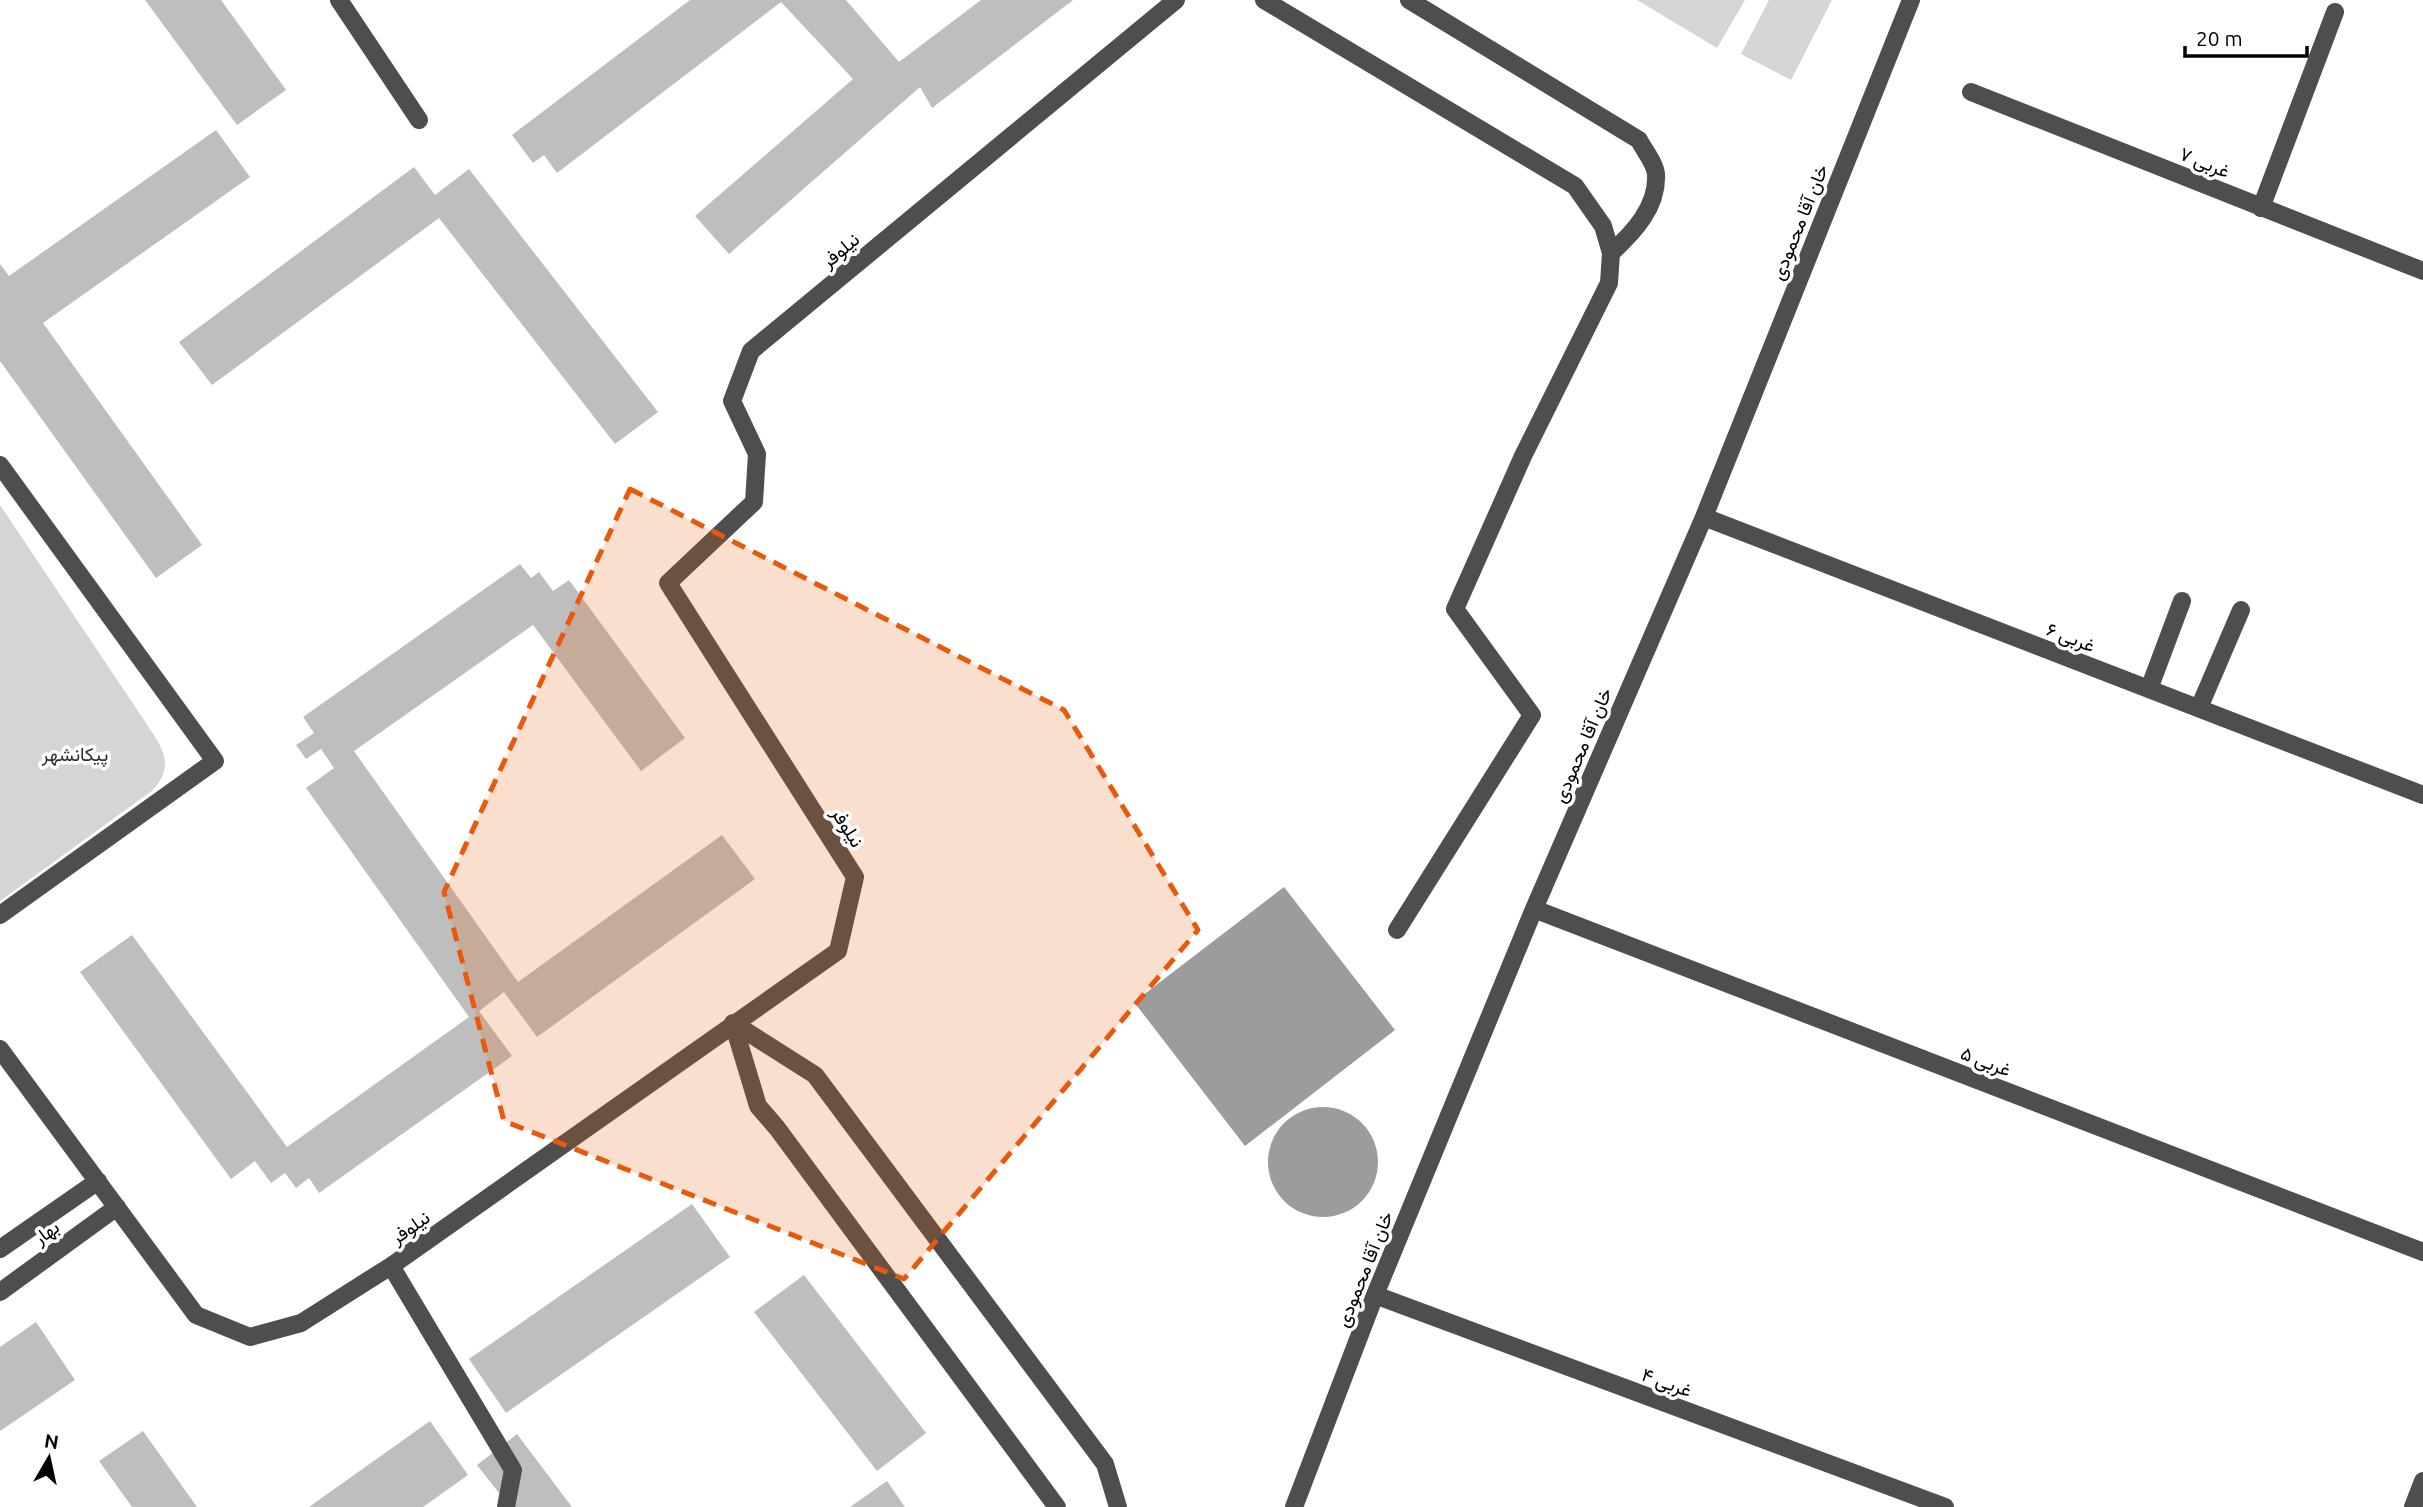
<svg xmlns="http://www.w3.org/2000/svg" width="2423" height="1507" font-family="Ubuntu,Vazirmatn,sans-serif">
<rect width="100%" height="100%" fill="#fff"/>
<path fill="#d5d5d5" d="M1637 0H1745L1717 48Z
M1769 0H1832L1791 80 1741 54Z
M0 505 144 720C160 745 177 763 153 790L0 901Z"/>
<path fill="#9c9c9c" d="M1284 887 1395 1030 1245 1146 1134 1002Z
M1268 1162a55 55 0 1 1 110 0a55 55 0 1 1-110 0Z"/>
<path fill="#bebebe" d="M145 0H221L286 90 237 125Z
M690 0H846L899 62 981 0H1073L932 108 920 87 729 254 695 216 853 79 781 2 557 173 544 155 533 163 512 135Z
M216 130 250 177 43 323 202 545 156 578 0 361V264L9 276Z
M414 167 435 195 469 169 658 412 615 444 439 218 212 385 179 342Z
M520 564 531 578 539 572 553 591 569 580 685 738 641 771 533 625 354 751 518 982 722 835 755 879 537 1037 504 992 479 1011 512 1056 319 1193 309 1178 296 1188 285 1173 271 1183 255 1161 231 1179 80 972 132 935 287 1147 469 1017 306 788 334 768 321 749 306 759 296 745 314 733 303 717Z
M692 1204 730 1257 506 1413 469 1359Z
M804 1275 926 1433 877 1471 754 1312Z
M36 1322 75 1380 0 1431V1347Z
M430 1421 468 1475 423 1507H309Z
M143 1431 197 1507H132L99 1461Z
M517 1434 572 1507H510L477 1465Z
M887 1481 905 1507H850Z"/>
<g fill="none" stroke-linecap="round" stroke-linejoin="round">
<path stroke="#4e4e4e" stroke-width="18" d="M339 0 419 120
M1264 0 1575 186 1603 226 1611 253 1609 283 1523 456 1455 609 1532 715 1397 930
M1409 0 1639 140C1644 150 1655 163 1656 174 1658 207 1633 233 1611 253
M1971 92 2423 271
M2261 208 2335 12
M0 465 215 761 0 915
M1704 517 2423 795
M2149 689 2182 601
M2199 708 2241 610
M1534 909 2423 1252
M733 1023 815 1075 1105 1464 1118 1507
M733 1023 758 1106 777 1128 1057 1507
M0 1049 196 1315 250 1337 301 1323 391 1266 838 951 855 877 668 583 754 502 757 454 732 401 751 351 1176 0
M0 1249 98 1181
M391 1266 513 1470 506 1507
M0 1292 117 1207
M1375 1295 1945 1507
M1294 1507 1375 1295 1534 909 1704 517 1911 0
M2413 1507 2423 1481"/>
</g>
<path fill="#e8590c" fill-opacity="0.2" stroke="#e8590c" stroke-width="5" stroke-dasharray="14 9" stroke-linejoin="round" d="M630 489 1064 710 1198 930 904 1279 504 1121 444 892Z"/>
<g text-anchor="middle" stroke-width="7" stroke-linejoin="round" paint-order="stroke">
<g font-size="19" fill="#000" stroke="#fff">
<text transform="translate(2205 162) rotate(22)" y="7">۷ غربی</text>
<text transform="translate(1799 222) rotate(-68)" y="7">خان آقا محمودی</text>
<text transform="translate(840 250) rotate(-40)" y="7">نیلوفر</text>
<text transform="translate(2071 637) rotate(21)" y="7">۶ غربی</text>
<text transform="translate(1582 745) rotate(-67)" y="7">خان آقا محمودی</text>
<text transform="translate(848 827) rotate(58)" y="7">نیلوفر</text>
<text transform="translate(1986 1061) rotate(21)" y="7">۵ غربی</text>
<text transform="translate(410 1227) rotate(-35)" y="7">نیلوفر</text>
<text transform="translate(46 1232) rotate(-36)" y="7">بهار</text>
<text transform="translate(1364 1269) rotate(-68)" y="7">خان آقا محمودی</text>
<text transform="translate(1667 1382) rotate(20)" y="7">۴ غربی</text>
</g>
<g font-size="19" fill="#2c2c2c" stroke="#fff">
<text x="75" y="761">پیکانشهر</text>
</g>
</g>
<g transform="translate(49 1458) rotate(9)" stroke="#ffffff" stroke-width="5" paint-order="stroke">
<path d="M0-5L12 26L0 18L-12 26Z" fill="#000000"/>
<text y="-10" font-size="19" font-weight="bold" text-anchor="middle" fill="#000000">N</text>
</g>
<path d="M2185 46v10h122v-10" fill="none" stroke="#000000" stroke-width="3.5"/>
<text x="2196" y="46" font-size="21" fill="#000000" stroke="#ffffff" stroke-width="5" paint-order="stroke">20 m</text>
</svg>
